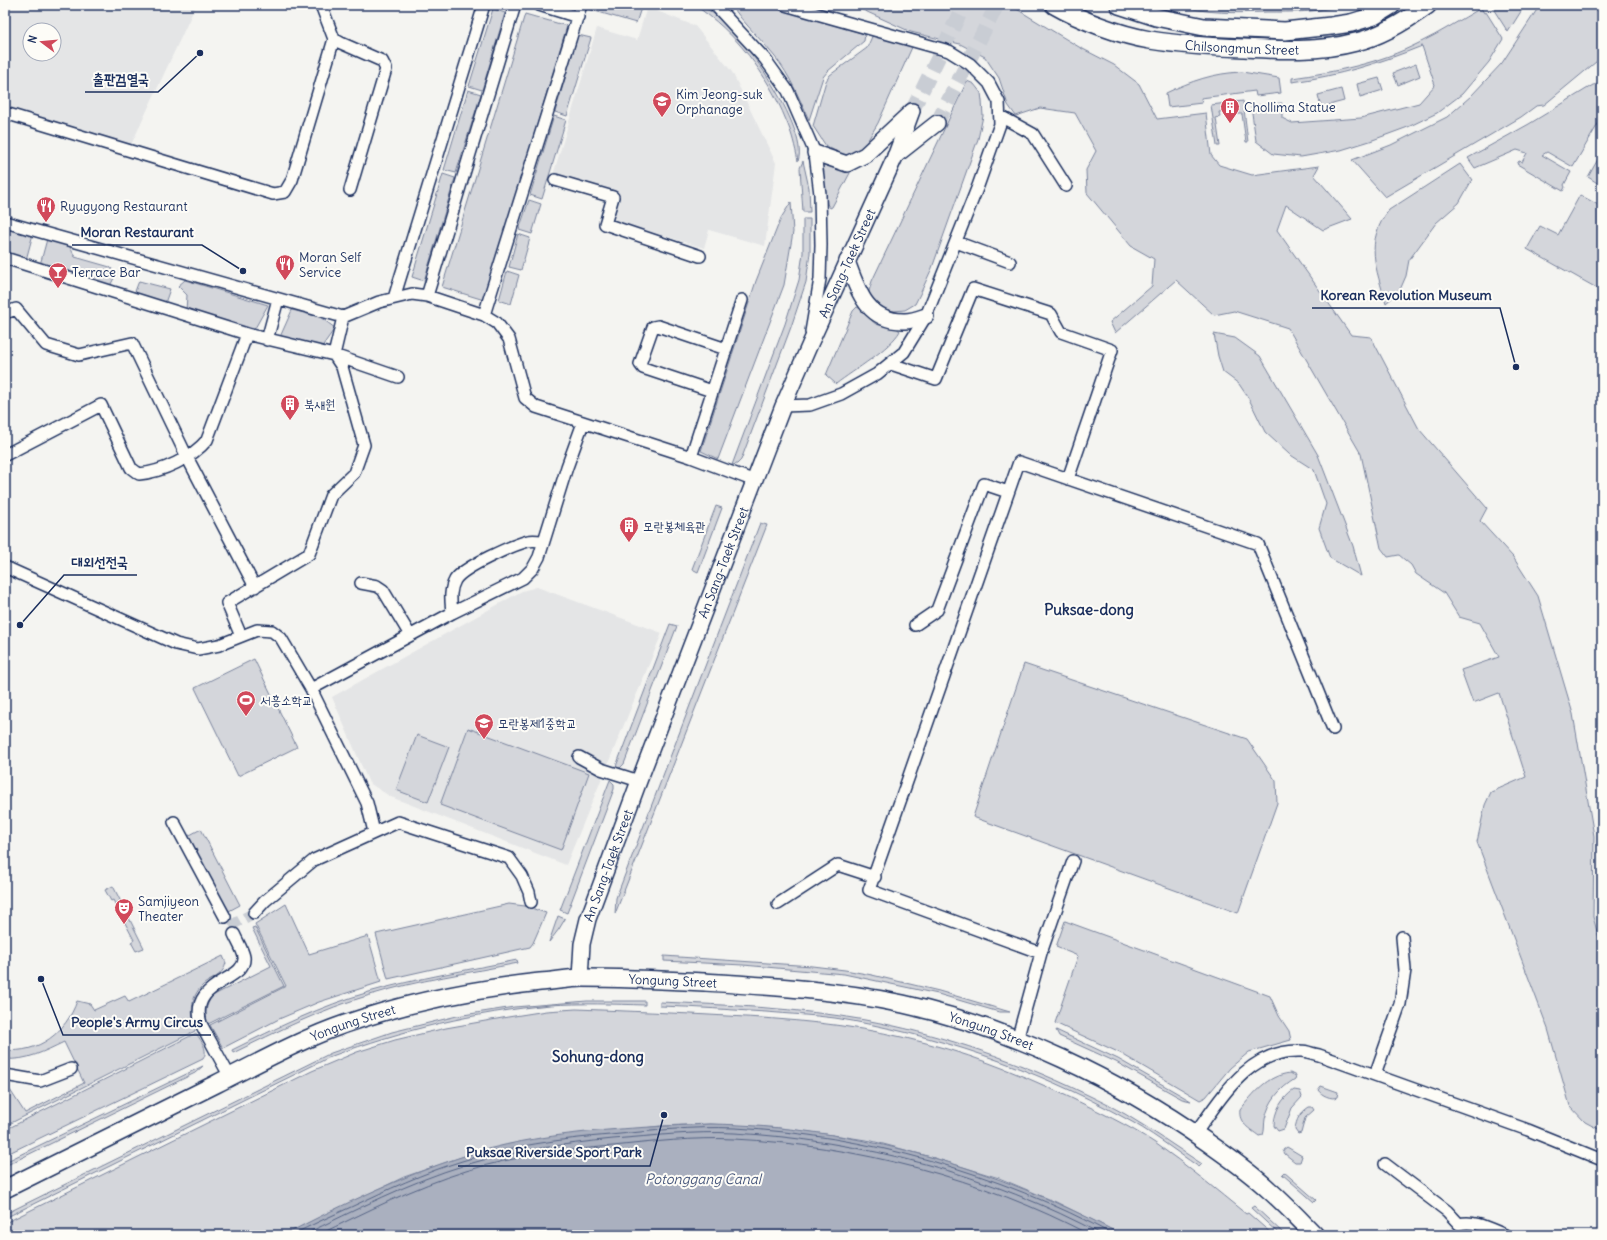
<svg xmlns="http://www.w3.org/2000/svg" width="1607" height="1240" font-family="Delius,'Poor Story',sans-serif">
<rect width="100%" height="100%" fill="#f4f4f1"/>
<filter id="ink" filterUnits="userSpaceOnUse"><feTurbulence type="fractalNoise" baseFrequency=".025" numOctaves="2"/><feDisplacementMap in="SourceGraphic" scale="8" xChannelSelector="R" yChannelSelector="G"/><feConvolveMatrix kernelMatrix="1 2 1 2 8 2 1 2 1" color-interpolation-filters="sRGB"/></filter>
<g filter="url(#ink)">
<path fill="#e4e5e6" fill-rule="evenodd" d="M5 5H196L131 145 5 106ZM30 30H54V54H30Z
M647 7 695 26 732 72 776 163 765 246 709 230 704 248 601 217 606 200 551 182 597 28 637 40Z
M537 587 662 633 566 865 391 797 369 783 332 697 522 591Z"/>
<path fill="#d4d6db" stroke="#78829c" d="M589 5H642L636 23 588 9Z
M694 5C728 5 811 129 798 161 795 147 792 133 786 120 768 75 735 31 694 5Z
M731 5H766L865 34 864 41 828 71 823 77 809 120C799 98 790 75 775 57 761 39 744 24 731 5Z
M852 5H1010L1079 47 1114 65 1139 84 1157 119 1206 113 1211 155 1219 165 1252 175 1319 166 1314 175 1352 219 1323 230 1286 205 1277 230 1351 335 1371 337 1419 429 1487 508 1480 521 1513 557 1538 596 1573 714 1594 836 1593 917 1602 949V1131L1585 1122 1570 1106 1548 1029 1477 842 1485 805 1491 792 1526 777 1499 693 1473 703 1461 670 1499 657 1480 623 1459 617 1444 593 1416 574 1411 565 1399 555 1388 557 1381 548 1361 454 1288 328 1234 311 1214 315 1176 280 1115 333 1110 322 1152 286 1154 259 1131 246 1087 193 1086 170 1096 151 1075 113 1040 108 1016 116 1008 105 999 78 985 57 960 44 911 32Z
M1176 5H1340C1318 13 1291 12 1267 12 1237 13 1206 14 1176 5Z
M1493 5H1525L1508 32 1492 7Z
M1540 5H1602V57L1544 105 1536 106 1521 117 1385 197 1352 160 1391 145 1447 117 1471 96 1502 63Z
M1481 8 1484 13 1486 12 1503 39 1489 62 1462 94 1437 113 1408 127 1370 141 1341 150 1301 157 1273 154 1256 141 1251 106 1282 103V118L1292 123 1361 118 1419 103 1435 85 1422 46C1380 63 1338 76 1292 82V78C1335 72 1380 63 1419 43 1440 33 1460 20 1481 8Z
M493 9 505 13 482 90 469 86Z
M525 14 567 26 484 300 442 287Z
M874 32 913 45 878 123 862 150 851 156 843 155 826 146 813 126 826 81 830 75 867 48Z
M578 35 591 38 567 116 555 112Z
M1416 64 1420 76 1398 85 1393 73Z
M1242 72 1279 78 1281 93 1256 96 1255 91 1201 98 1202 103 1168 107 1166 93C1191 81 1214 73 1242 72Z
M1379 78 1383 90 1360 97 1357 84Z
M967 81 974 84 981 93 982 101 983 116 978 139 932 268 921 292 915 304 905 310 894 311 881 308 869 298V291L872 281Z
M1599 84 1602 98V117L1573 167 1547 152 1542 155 1571 172 1564 185 1565 187 1563 191 1517 164 1519 161 1522 162 1527 153 1517 150 1475 168 1468 158 1529 124 1593 85Z
M1341 89 1344 101 1321 107 1318 95Z
M468 90 481 94 456 173 444 170Z
M1243 101 1248 142H1246L1242 114H1238L1237 109 1219 112 1220 117 1216 118 1220 146H1217L1211 105Z
M554 116 566 120 542 199 530 195Z
M1602 152V186L1588 177Z
M803 161 809 188 810 212H803L800 168Z
M822 164 844 170H850V173L832 207 830 208 827 204Z
M1460 164 1472 180 1459 203 1436 223 1409 260 1406 276 1399 292 1386 303C1376 268 1364 242 1389 210Z
M443 174 455 178 424 281 412 277Z
M1580 195 1602 207V291L1527 249 1540 226 1558 235Z
M529 200 541 204 532 234 519 230Z
M791 202 793 232 784 285 718 459 701 451 756 281 781 218Z
M803 219H810V253L806 282 791 327 741 460 737 464 732 465 785 324 799 280 803 253Z
M5 226 33 234 26 260 5 254Z
M518 234 530 238 521 270 509 267Z
M47 239 69 245 75 257 110 267 116 274 110 286 40 265Z
M507 271 519 275 511 304 499 300Z
M185 280 268 305 254 330 186 311 187 295 178 286Z
M139 281 170 289 165 303 134 294Z
M857 307C865 310 869 320 876 324 884 327 894 325 900 331 890 349 854 370 836 384L826 375 853 311Z
M292 310 320 317 335 328 321 348 280 337Z
M1214 334 1235 338 1260 356 1318 455 1353 546 1361 576 1330 558 1319 528 1326 504 1314 470 1289 454 1265 432 1249 399 1239 384 1223 372 1218 356Z
M716 506 722 508 698 572 692 569Z
M760 523 767 525 615 914 616 898Z
M670 624 677 626 624 764 620 768 615 769Z
M254 659 297 747 238 776 195 688Z
M1024 664 1247 739 1276 781 1277 803 1238 913 973 817Z
M468 728 589 773 561 850 440 805Z
M417 735 449 747 428 802 396 790Z
M610 780 614 784V789L567 913 560 910Z
M201 829 240 905 227 912 188 836Z
M113 886 144 948 136 951 131 942 134 940 113 900 111 901 105 890Z
M286 904 309 954 368 936 381 982 319 1002 279 1019 223 1048 210 1025 286 986 255 924Z
M509 904 525 906 546 913 533 943 530 947 388 979 376 934Z
M558 916 565 919 559 929 549 942Z
M1065 921 1270 996 1279 1016 1289 1031 1291 1040 1249 1052 1230 1068 1206 1097 1200 1100 1120 1053 1055 1023 1078 956 1056 947Z
M255 927 284 986 208 1024C204 1013 206 1006 212 996L271 966 252 928Z
M223 956 226 963C223 974 216 977 207 982 189 994 191 1013 195 1031L5 1126V1087L10 1090 25 1113 84 1083 64 1042C45 1051 27 1061 5 1059V1050C39 1054 66 1032 77 1001L90 1004 94 1010 125 996 129 1002Z
M664 956 812 966 845 970 872 975 939 991 1010 1012H999L938 994 844 974 743 965 664 961Z
M517 960 518 963C468 973 418 980 370 995 322 1009 278 1031 233 1053L232 1050C276 1028 321 1006 369 992 418 978 468 970 517 960Z
M587 1001H645V1005C614 1004 581 1003 550 1005 476 1012 402 1030 332 1056L5 1218V1214L331 1053 392 1032 457 1016 514 1007Z
M660 1002C728 1005 798 1008 865 1020 935 1033 1004 1056 1069 1086 1088 1095 1107 1104 1125 1114 1152 1130 1176 1147 1202 1164L1199 1167C1174 1150 1150 1131 1123 1117 1034 1068 935 1034 835 1018 812 1015 789 1014 766 1012 731 1010 696 1007 660 1006Z
M576 1009C627 1011 677 1013 727 1016 788 1019 848 1024 906 1038 962 1051 1017 1072 1069 1097 1098 1111 1128 1125 1155 1143 1187 1165 1216 1190 1246 1214L1248 1213 1273 1235H1122L1056 1202 999 1178 924 1155 872 1141 840 1136 779 1128 710 1124 660 1126 512 1144 462 1157 404 1177 284 1235H5V1223L312 1071 357 1052 395 1040 446 1028 508 1017 546 1011Z
M1056 1030 1118 1059 1191 1101 1182 1099 1116 1062 1059 1036Z
M196 1033C201 1041 209 1050 203 1059L5 1155V1130Z
M203 1066 195 1073 5 1166V1162Z
M1290 1073 1296 1076 1295 1079C1279 1089 1269 1101 1265 1119 1264 1124 1265 1130 1263 1135L1259 1136C1250 1129 1238 1123 1240 1110 1254 1093 1266 1076 1290 1073Z
M1321 1086 1338 1092 1337 1097C1332 1100 1321 1095 1318 1090Z
M1294 1090 1300 1091 1302 1097 1292 1108 1284 1129 1278 1131 1274 1126C1274 1111 1282 1098 1294 1090Z
M1309 1107H1312L1314 1110 1305 1118 1301 1133 1298 1134 1295 1130C1296 1119 1300 1113 1309 1107Z
M1287 1147 1302 1156 1300 1162H1295L1285 1154 1283 1150Z
M1284 1172 1316 1200 1314 1202 1282 1174Z
M1254 1206 1283 1233 1281 1235H1280L1251 1208Z"/>
<path fill="#aab0bf" stroke="#717c98" d="M710 1124C854 1126 995 1167 1122 1235H284C341 1205 400 1177 461 1157 540 1131 627 1128 710 1124Z"/>
<g fill="none" stroke-linecap="round" stroke-linejoin="round">
<path stroke="#546385" stroke-width="1" d="M292 1235C311 1225 331 1216 351 1207 387 1190 423 1173 462 1161 510 1146 560 1139 610 1135 651 1131 693 1126 735 1128 867 1135 997 1172 1114 1235
M303 1235C356 1210 409 1182 465 1165 513 1151 563 1144 613 1139 653 1136 694 1131 734 1133 862 1140 990 1174 1103 1235
M318 1235C366 1212 414 1187 466 1171 514 1156 563 1150 613 1146 653 1142 694 1137 734 1139 855 1145 983 1178 1090 1235"/>
<path stroke="#c9cdd4" stroke-width="11" stroke-dasharray="11 5.5" stroke-linecap="butt" d="M230 926 254 913"/>
<path stroke="#c9cdd4" stroke-width="15" stroke-dasharray="15 8" stroke-linecap="butt" d="M912 111 964 5
M937 123 997 5"/>
<g stroke="#1b2f5e" stroke-width="14">
<path id="minor" d="M539 5 578 17
M715 5 765 59 788 91 815 153 820 194 821 245 820 279 811 332
M334 39 341 43 382 61 386 69 350 190
M5 113 273 194 285 192 292 180 334 39 321 5
M1000 116 1033 134 1066 186
M555 180 613 197 605 224 700 256
M5 222 343 317 379 302 412 294 427 296 484 315 497 323 509 339 525 398 536 407 691 457 755 481
M956 242 1010 262
M5 258 247 334
M427 296 515 5
M394 298 484 5
M5 313 16 309 46 345 79 355 132 343 187 457 255 587
M484 315 581 5
M267 340 278 299
M891 364 936 379 973 289 1051 314 1061 332 1112 350 1068 479
M712 391 643 368 640 364 653 327 658 326 726 349
M783 406 810 405 841 394 877 374 904 352 926 316 978 186 1000 124 999 102 989 83 970 64 949 51 785 5
M5 455 101 405 131 468 139 474C162 472 192 458 207 440L247 334 334 355 398 377
M691 457 742 300
M5 567 176 644 198 649 219 645 257 630 272 631 281 638 311 689 367 803 374 832
M361 583 377 586 383 590 410 635
M452 613C451 601 449 591 455 580 463 567 513 545 528 541 533 540 538 541 543 541
M915 625 937 610 984 484 1008 492
M241 636 227 603 309 554 331 495 354 473 364 445 342 367 334 355 343 317
M311 689 452 613 523 578 533 568 539 557 567 467 583 423
M579 757 601 769 639 781
M174 822 225 917
M778 904 838 865 875 877
M254 913 265 901 314 860 398 822 509 858 522 876 529 892 531 902
M1041 953 869 890 1019 462 1258 544 1333 729
M1017 1040 1041 953 1073 861
M5 1075 40 1081 71 1069
M1375 1075 1400 1004 1405 970 1402 937
M230 1077 201 1024C188 980 247 982 244 957 243 950 237 941 234 934
M1195 1134C1222 1097 1249 1049 1301 1051 1307 1051 1313 1054 1319 1055L1528 1130 1602 1160
M1385 1164 1447 1211 1459 1224C1475 1220 1490 1229 1505 1235"/>
</g>
<g stroke="#1b2f5e" stroke-width="18">
<g id="secondary">
<path d="M815 153 847 164 865 155 910 113"/>
<path d="M895 156 937 123"/>
<path d="M847 261C858 291 867 322 905 321 912 321 920 318 926 316"/>
<path id="s1" d="M580 978 582 944 588 919 639 781 783 406 810 344 895 157 912 111"/>
</g>
</g>
<g stroke="#1b2f5e" stroke-width="20">
<g id="primary">
<path id="s2" d="M1054 5C1080 20 1120 35 1150 40 1181 45 1213 47 1244 48 1281 50 1319 52 1356 42 1382 36 1406 21 1428 5"/>
<path d="M1119 5 1156 17 1204 27 1285 31 1331 26 1351 23 1374 16 1392 5"/>
<path id="s3" d="M5 1189C75 1154 146 1119 216 1084 258 1063 301 1039 345 1024 408 1002 475 989 540 982 555 981 569 978 583 978 624 978 664 980 704 982 770 986 838 990 903 1004 1011 1028 1117 1079 1207 1142 1228 1157 1250 1172 1269 1190 1285 1204 1300 1220 1315 1235"/>
</g>
</g>
<use href="#minor" stroke="#fdfcf7" stroke-width="11"/>
<use href="#secondary" stroke="#fdfcf7" stroke-width="15"/>
<use href="#primary" stroke="#fdfcf7" stroke-width="17"/>
</g>
</g>
<defs>
<g id="school-pin" transform="scale(1)"><path d="M0 17L-7.5 6A9.5 9.5 0 1 1 7.5 6Z" fill="#d1495b" stroke="#fdfcf7"/><path d="M0-5L7-2L0 1L-7-2ZM-4 1L0 2.5L4 1V4Q0 6-4 4Z" fill="#fff"/></g>
<g id="building-pin" transform="scale(1)"><path d="M0 17L-7.5 6A9.5 9.5 0 1 1 7.5 6Z" fill="#d1495b" stroke="#fdfcf7"/><path d="M-4-6H4V6H1V3H-1V6H-4ZM-2.5-4.3h1.7v1.8h-1.7ZM.8-4.3h1.7v1.8H.8ZM-2.5-1h1.7V.8h-1.7ZM.8-1h1.7V.8H.8Z" fill="#fff"/></g>
<g id="restaurant-pin" transform="scale(1)"><path d="M0 17L-7.5 6A9.5 9.5 0 1 1 7.5 6Z" fill="#d1495b" stroke="#fdfcf7"/><path d="M-5-6h1v4h1v-4h1v4h1v-4h1v5L-1.5 .5V6h-2V.5L-5-1ZM5-6V6H3V1.5H1.5Q1.5-4 5-6Z" fill="#fff"/></g>
<g id="bar-pin" transform="scale(1)"><path d="M0 17L-7.5 6A9.5 9.5 0 1 1 7.5 6Z" fill="#d1495b" stroke="#fdfcf7"/><path d="M-6-5H6L.8 .8V4.5H3.5V6h-7V4.5H-.8V.8Z" fill="#fff"/></g>
<g id="stadium-pin" transform="scale(1)"><path d="M0 17L-7.5 6A9.5 9.5 0 1 1 7.5 6Z" fill="#d1495b" stroke="#fdfcf7"/><path d="M0-5a6.5 5 0 1 0 0 10a6.5 5 0 1 0 0-10ZM-3.5-1.8h7v3.6h-7Z" fill="#fff"/></g>
<g id="theatre-pin" transform="scale(1)"><path d="M0 17L-7.5 6A9.5 9.5 0 1 1 7.5 6Z" fill="#d1495b" stroke="#fdfcf7"/><path d="M-5-5.5Q0-4 5-5.5V0Q5 5 0 6Q-5 5-5 0ZM-3.3-2.5H-1v1.5H-3.3ZM1-2.5H3.3v1.5H1ZM-2.8 1Q0 5.5 2.8 1Z" fill="#fff"/></g>
</defs>
<g fill-rule="evenodd">
<use href="#school-pin" x="662" y="101"/>
<use href="#building-pin" x="1230" y="107"/>
<use href="#restaurant-pin" x="46" y="206"/>
<use href="#restaurant-pin" x="285" y="264"/>
<use href="#bar-pin" x="58" y="272"/>
<use href="#building-pin" x="290" y="404"/>
<use href="#building-pin" x="629" y="526"/>
<use href="#stadium-pin" x="246" y="700"/>
<use href="#school-pin" x="484" y="723"/>
<use href="#theatre-pin" x="124" y="908"/>
</g>
<g text-anchor="middle" stroke-width="4" stroke-linejoin="round" paint-order="stroke">
<g font-size="13" fill="#1b2f5e" stroke="#fdfcf7">
<text dy="5" stroke="none"><textPath href="#s2" startOffset="195">Chilsongmun Street</textPath></text>
<text dy="5" stroke="none"><textPath href="#s1" startOffset="765">An Sang-Taek Street</textPath></text>
<text dy="5" stroke="none"><textPath href="#s1" startOffset="441">An Sang-Taek Street</textPath></text>
<text dy="5" stroke="none"><textPath href="#s1" startOffset="117">An Sang-Taek Street</textPath></text>
<text dy="5" stroke="none"><textPath href="#s3" startOffset="711">Yongung Street</textPath></text>
<text dy="5" stroke="none"><textPath href="#s3" startOffset="386">Yongung Street</textPath></text>
<text dy="5" stroke="none"><textPath href="#s3" startOffset="1035">Yongung Street</textPath></text>
</g>
<g font-size="13" fill="#1b2f5e" stroke="#fdfcf7" text-anchor="start">
<text x="676" y="99">Kim Jeong-suk<tspan x="676" dy="15">Orphanage</tspan></text>
<text x="1244" y="112">Chollima Statue</text>
<text x="60" y="211">Ryugyong Restaurant</text>
<text x="299" y="262">Moran Self<tspan x="299" dy="15">Service</tspan></text>
<text x="72" y="277">Terrace Bar</text>
<text x="304" y="409">북새원</text>
<text x="643" y="531">모란봉체육관</text>
<text x="260" y="705">서흥소학교</text>
<text x="498" y="728">모란봉제1중학교</text>
<text x="138" y="906">Samjiyeon<tspan x="138" dy="15">Theater</tspan></text>
</g>
<g font-size="14" font-style="italic" fill="#46567b" stroke="#fdfcf7">
<text x="703" y="1184">Potonggang Canal</text>
</g>
<g font-size="15" font-weight="bold" fill="#1b2f5e" stroke="#fdfcf7">
<text x="1089" y="615">Puksae-dong</text>
<text x="598" y="1062">Sohung-dong</text>
</g>
</g>
<path fill="none" stroke="#1b2f5e" stroke-width="1.5" d="M200 53L158 92H85M243 271L202 245H72M1516 367L1500 308H1312M20 625L64 575H137M41 979L63 1035H211M664 1115L650 1166H458"/>
<g fill="#1b2f5e" stroke="#fdfcf7" stroke-width="1.5">
<circle cx="200" cy="53" r="4"/>
<circle cx="243" cy="271" r="4"/>
<circle cx="1516" cy="367" r="4"/>
<circle cx="20" cy="625" r="4"/>
<circle cx="41" cy="979" r="4"/>
<circle cx="664" cy="1115" r="4"/>
</g>
<g font-size="14" text-anchor="middle" font-weight="bold" fill="#1b2f5e" stroke="#fdfcf7" stroke-width="4" stroke-linejoin="round" paint-order="stroke">
<text x="121" y="84">출판검열국</text>
<text x="137" y="237">Moran Restaurant</text>
<text x="1406" y="300">Korean Revolution Museum</text>
<text x="100" y="567">대외선전국</text>
<text x="137" y="1027">People's Army Circus</text>
<text x="554" y="1157">Puksae Riverside Sport Park</text>
</g>
<rect width="1607" height="1240" fill="none" stroke="#fdfcf7" stroke-width="20"/>
<rect x="10" y="10" width="1587" height="1220" fill="none" stroke="#1b2f5e" stroke-width="1.5" filter="url(#ink)"/>
<g transform="translate(42 42) rotate(286)"><circle r="19" fill="#fdfcf7" stroke="#a3aaba"/>
<path d="M0-3L7 15L0 10L-7 15Z" fill="#d1495b"/>
<text y="-6" font-size="11" font-weight="bold" text-anchor="middle" fill="#1b2f5e">N</text>
</g>
</svg>
